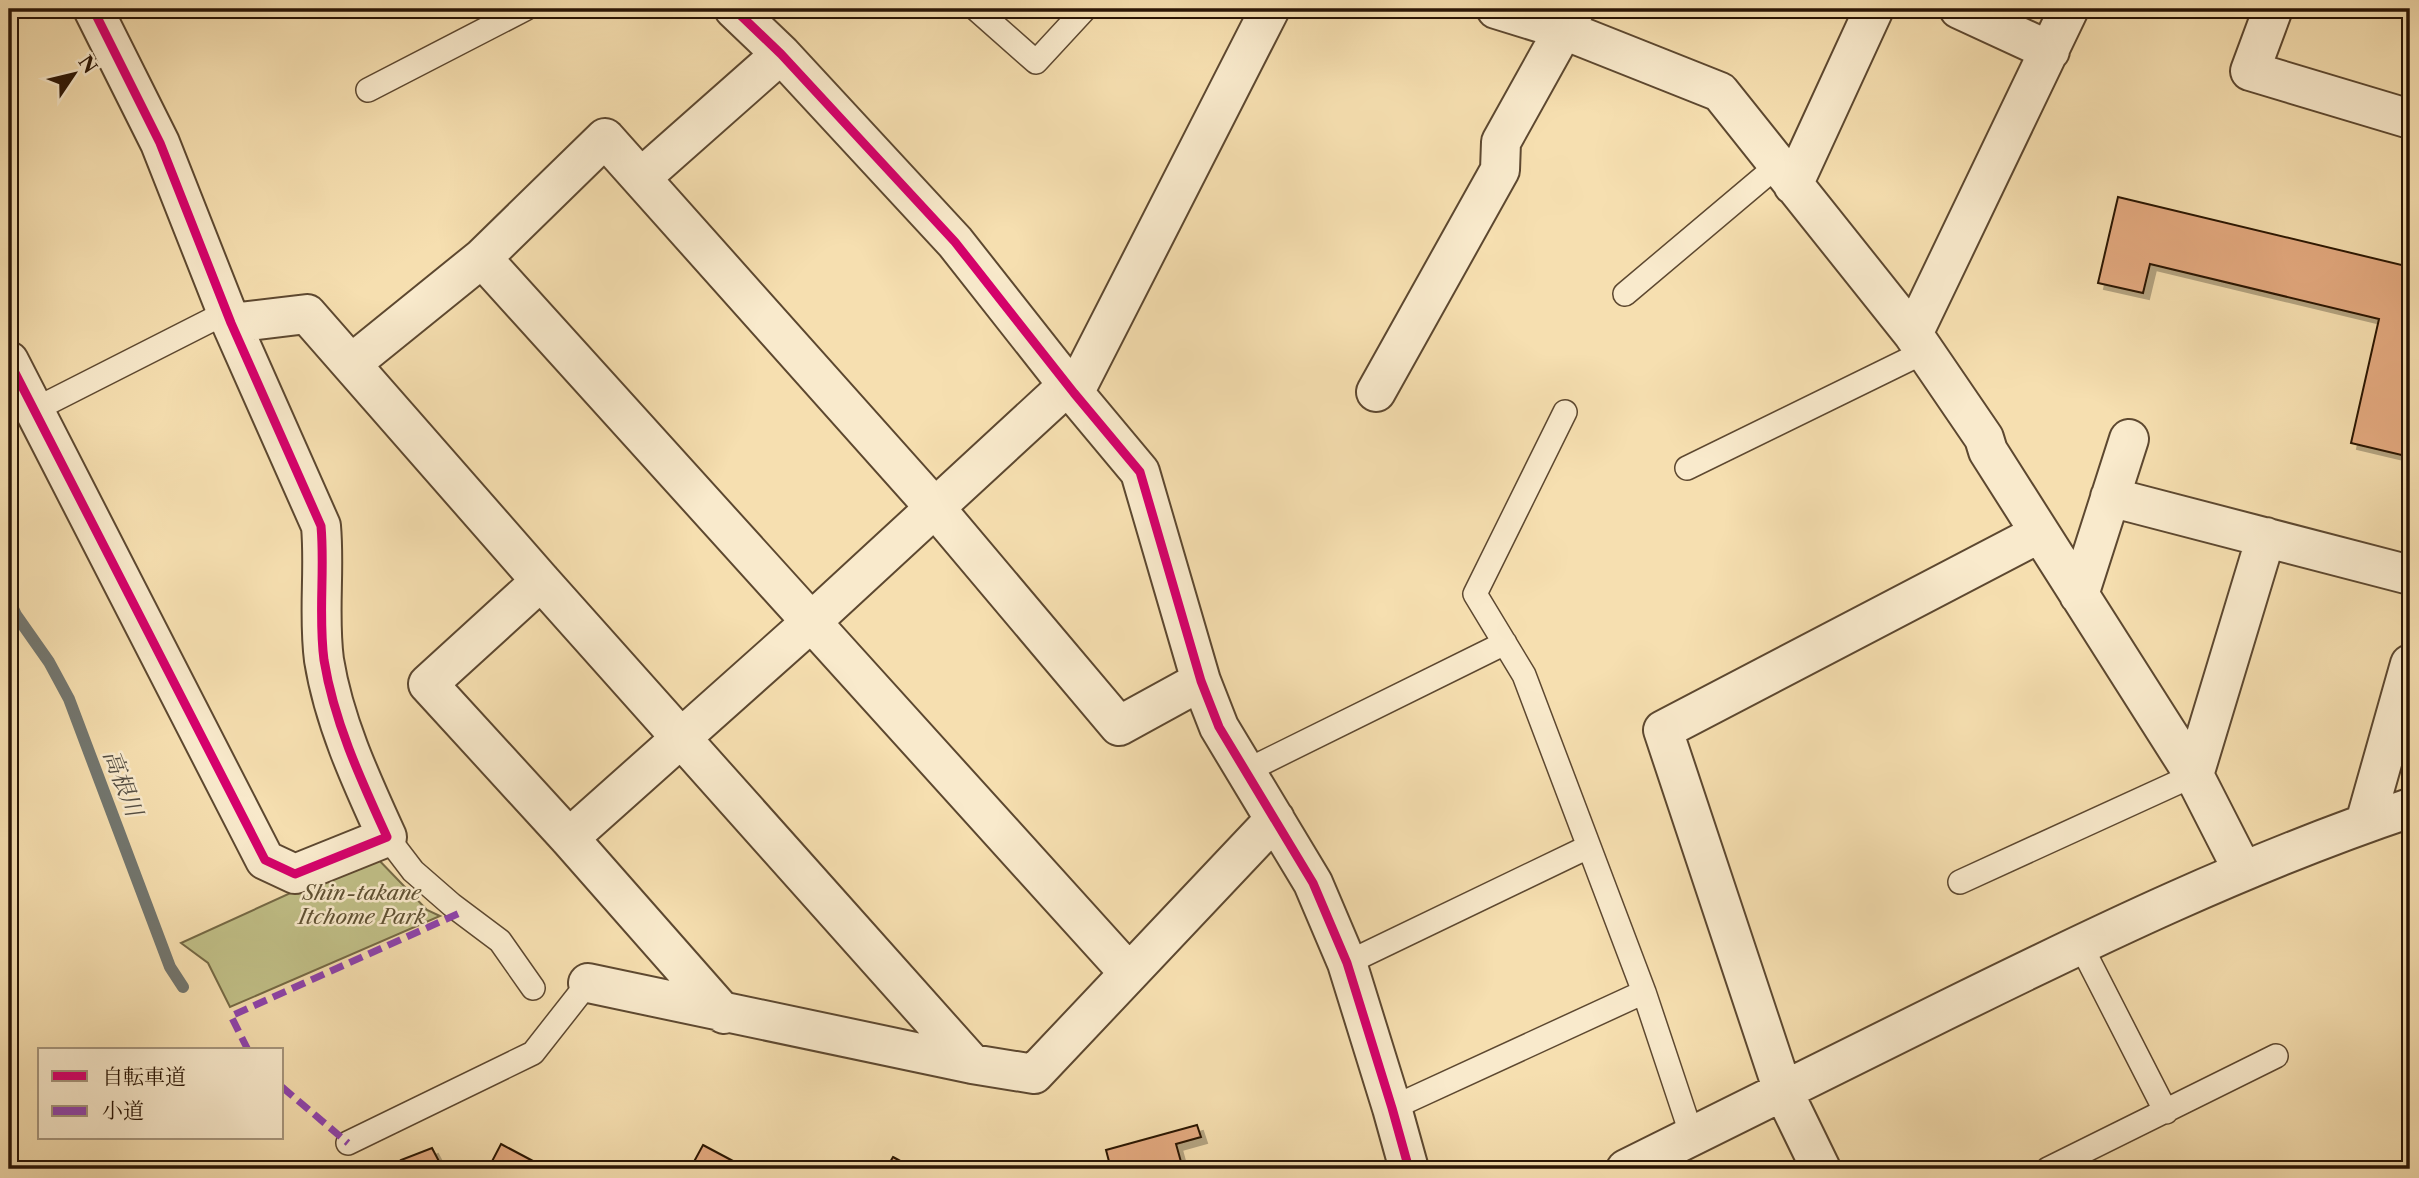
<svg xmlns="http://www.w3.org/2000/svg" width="2419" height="1178" font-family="'Libre Caslon Text','Noto Serif JP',serif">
<defs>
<filter id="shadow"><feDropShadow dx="6" dy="6" stdDeviation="0" flood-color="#0004"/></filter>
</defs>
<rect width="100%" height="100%" fill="#f6dfb0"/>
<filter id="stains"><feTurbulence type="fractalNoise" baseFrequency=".00286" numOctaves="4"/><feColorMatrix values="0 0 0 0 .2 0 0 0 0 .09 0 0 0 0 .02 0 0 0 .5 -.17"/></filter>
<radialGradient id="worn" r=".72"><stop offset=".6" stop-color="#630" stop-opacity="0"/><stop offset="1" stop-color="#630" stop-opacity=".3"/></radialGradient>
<path fill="#c1c088" stroke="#766a46" stroke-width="2" d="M374 855 427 910 440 916 230 1007 208 963 181 943Z"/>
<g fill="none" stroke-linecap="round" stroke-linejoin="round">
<path stroke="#737770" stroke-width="12" d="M9 600 16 615 49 662 69 699 170 967 183 987"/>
</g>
<path fill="#e4aa80" stroke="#2a1505" stroke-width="2" filter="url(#shadow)" d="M2118 197 2410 267V457L2351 443 2379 319 2150 264 2143 293 2098 283Z
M1197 1125 1201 1137 1176 1144 1183 1169H1111L1106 1150Z
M501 1144 548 1169H488Z
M703 1145 748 1169H690Z
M432 1148 443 1169H406L401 1160Z
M893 1157 915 1169H886Z"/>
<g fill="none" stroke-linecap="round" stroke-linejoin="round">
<g stroke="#5d4830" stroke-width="26">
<path id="service" d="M976 9 1036 62 1085 9
M368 90 525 9
M1625 294 1778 165
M34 410 227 312
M1565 412 1475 594 1524 675 1644 992 1692 1136
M1687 468 1926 351
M1246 771 1505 643
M387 837 413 871 452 905 500 941 533 988
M1960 882 2194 775
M2080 944 2166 1112
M1347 963 1588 847
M1392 1108 1644 992
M348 1143 533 1053 588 983
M2048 1169 2276 1056"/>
</g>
<g stroke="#5d4830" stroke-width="42">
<path id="minor" d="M734 9 781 54 955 242 1074 393 1140 472 1201 681 1219 727 1313 883 1347 963 1392 1108 1409 1169
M1496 9 1564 30 1720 92 1913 334 1984 438 1988 451 2194 775 2243 871
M1959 9 2050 51
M2273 9 2250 71 2410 119
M642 177 781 54
M1793 185 1874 9
M482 258 1129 973
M231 323 307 314 541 581 972 1064
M1913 334 2069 9
M9 361 265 860 295 874 387 837C361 780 334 722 324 660 318 615 325 571 321 526L231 323 160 143 93 9
M351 364 482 258 605 138 936 509 1119 726 1201 681
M1376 392 1500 170 1501 142 1575 9
M1074 393 1270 9
M2110 497 2410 575
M541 581 428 684 569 838 724 1014
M2079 595 2129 439
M2194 775 2266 537
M2365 823 2410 664
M569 838 810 623 1068 385
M588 983 972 1064 1034 1074 1275 819
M1626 1169C1732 1116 1838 1064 1944 1011 2096 936 2249 862 2410 808
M1821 1169 1783 1091 1663 730 2040 533"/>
</g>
<use href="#service" stroke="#f9eacc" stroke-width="23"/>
<use href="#minor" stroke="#f9eacc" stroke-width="38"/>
<path stroke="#8e44ad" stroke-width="7" stroke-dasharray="14 7" stroke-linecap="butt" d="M248 1050 231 1016 462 912
M282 1087 348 1143"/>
<g stroke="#f9eacc" stroke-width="13">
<path id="cycleway" d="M734 9 781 54 955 242 1074 393 1140 472 1201 681 1219 727 1313 883 1347 963 1392 1108 1409 1169
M9 361 265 860 295 874 387 837C361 780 334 722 324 660 318 615 325 571 321 526L231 323 160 143 93 9"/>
</g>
<use href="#cycleway" stroke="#d6006c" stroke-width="9"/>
</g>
<g text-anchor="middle" stroke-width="5" stroke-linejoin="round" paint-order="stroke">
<g font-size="21" font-style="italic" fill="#5f5133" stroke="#f9eacc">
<text x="362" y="900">Shin-takane<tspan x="362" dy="24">Itchome Park</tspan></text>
</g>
<g font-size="23" font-style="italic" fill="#544e43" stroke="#f9eacc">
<text transform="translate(123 783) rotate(69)" y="8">高根川</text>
</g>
</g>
<rect width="2419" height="1178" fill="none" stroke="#f6dfb0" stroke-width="35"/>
<rect x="10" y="10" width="2398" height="1157" fill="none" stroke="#2a1505" stroke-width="3.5"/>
<rect x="18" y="18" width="2384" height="1143" fill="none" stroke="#2a1505" stroke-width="2"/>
<rect x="38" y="1048" width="245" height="91" fill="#f9eacc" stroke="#a6957c" stroke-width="2"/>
<rect x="52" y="1071" width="35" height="10" fill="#d6006c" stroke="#a6957c" stroke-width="2"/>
<text x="102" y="1084" font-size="21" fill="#2a1505">自転車道</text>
<rect x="52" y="1106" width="35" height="10" fill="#8e44ad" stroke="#a6957c" stroke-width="2"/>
<text x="102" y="1118" font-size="21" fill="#2a1505">小道</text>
<g transform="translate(74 74) rotate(55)" stroke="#f9eacc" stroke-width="5" paint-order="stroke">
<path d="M0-5L12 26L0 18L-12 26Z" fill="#2a1505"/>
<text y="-10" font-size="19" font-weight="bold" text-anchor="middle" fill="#2a1505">N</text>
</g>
<rect width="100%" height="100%" filter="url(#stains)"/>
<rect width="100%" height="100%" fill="url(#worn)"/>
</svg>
